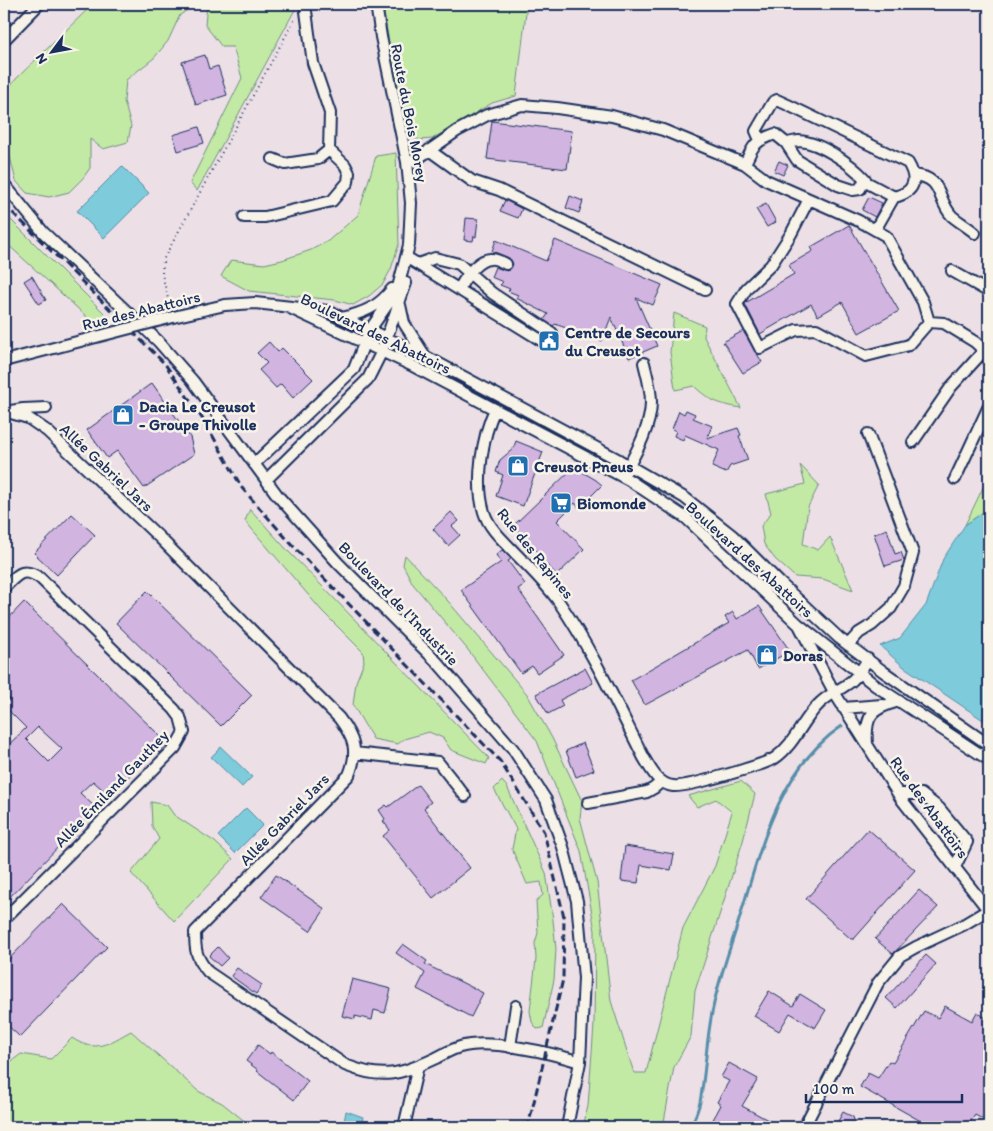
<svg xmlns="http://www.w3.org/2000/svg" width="993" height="1131" font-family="Itim,sans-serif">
<rect width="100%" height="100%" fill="#ece0e6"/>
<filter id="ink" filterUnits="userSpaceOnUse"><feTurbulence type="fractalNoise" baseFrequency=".02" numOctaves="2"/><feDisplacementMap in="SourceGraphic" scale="10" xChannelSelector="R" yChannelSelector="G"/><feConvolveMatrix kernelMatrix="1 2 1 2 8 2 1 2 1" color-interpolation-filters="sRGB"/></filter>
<g filter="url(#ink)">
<path fill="#c3eaa4" stroke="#6f8c81" d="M93 4H196L180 15 168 41 154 58 126 80 124 101 131 126 128 142 103 149 90 139V168L83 178 69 192 49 197 27 193 16 181 4 133V93L16 79Z
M207 4H298L197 191 190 183 242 78 233 47H222L205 25Z
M382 4H527L516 96 492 103 432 139 420 140 408 136 405 128Z
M396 153 399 244 391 269 383 284 369 296 353 305 335 300 249 291 221 276 231 260 264 264 282 260 311 250 328 241 358 215 376 156Z
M4 213 109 318 99 328 4 241Z
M674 313 705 326 704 337 741 408C719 404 711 402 694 386L675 390 670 352Z
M800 465 819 485 808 507 803 544 818 550 830 537 853 590 823 579 795 577 775 559 764 544 761 526 771 513 766 494 805 484Z
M989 475V508L965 525Z
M250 509 289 552 489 758 486 764 451 750 443 738 429 732 404 739 398 744 373 739 353 705 356 682 364 662 363 652 322 611 245 521Z
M405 555 447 600 527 694 552 738 582 801 580 818 597 882 611 1001 634 1073H646L683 928 715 866 732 812 716 799 697 807 688 796 741 781 755 794 743 841 695 991 691 1036 674 1067 663 1127H583L588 1106 594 1025 595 931 581 851 537 741 468 650 413 584 403 565Z
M502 781 507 787 546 873 553 920 556 949 554 980 543 1028 537 1029 532 1022 530 1011 536 959 535 943 538 933 536 901 543 895 541 882 527 884 512 849 516 829 494 789Z
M151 802 167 805 174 815 215 842 233 859 174 921 131 873 159 839 152 826Z
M131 1031 198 1091 222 1103 252 1127H4V1067L21 1054 51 1059 72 1038C96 1054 109 1043 131 1031Z"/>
<path fill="#7dcbdb" stroke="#568da9" d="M122 166 149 193 104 238 77 211Z
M989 508V724L904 667 880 646 900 638 926 605 943 559 965 525Z
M221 747 252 777 242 787 211 757Z
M246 808 263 825 235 853 218 836Z
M346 1111 363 1117 361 1127H343Z"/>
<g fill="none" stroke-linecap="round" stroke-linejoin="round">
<path stroke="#568da9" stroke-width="3" d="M691 1127C694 1119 698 1111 700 1102 706 1071 706 1039 713 1008 719 978 730 949 739 920 760 851 778 769 842 726"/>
</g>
<path fill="#d2b4e0" stroke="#1b2f5e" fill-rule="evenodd" d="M205 55 209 69 218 66 227 95 196 105 182 62Z
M492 121 572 131 567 169 487 159Z
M199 127 204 143 178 151 173 135Z
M779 161 788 165 783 175 774 171Z
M570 196 583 201 579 213 566 208Z
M869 197 882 203 875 217 862 210Z
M505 200 522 209 518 218 500 211Z
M766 204 776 222 767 227 756 209Z
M466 218 478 219 476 237 474 236 473 241 464 240Z
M849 225 899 311 859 333 842 302 818 316 811 304 760 334 745 304 747 302 794 274 789 265 813 251 811 247Z
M496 240 546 261 555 240 662 285 653 305 636 298 657 346 629 358 611 317 602 341 555 324 553 326 544 320 548 314 516 298 518 295 508 291 510 289 500 285 503 282 491 277 495 267 507 271 510 269 513 264 509 258 492 251Z
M32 276 46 300 39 304 24 281Z
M743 331 762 362 743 373 723 342Z
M269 342 278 352 282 348 313 379 293 398 281 384 276 388 259 370 267 363 257 353Z
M152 383 190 437 194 454 144 488 117 451 107 458 87 430Z
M686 410 695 414 693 418 712 426 707 438 738 428 741 435 739 436 748 460 730 466 726 473 712 467 719 450 685 435 683 440 674 436 676 431 672 429 679 411 684 414Z
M516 441 543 452 523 506 496 496 503 475 496 472 500 460 513 449Z
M574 467 596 480 602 485 591 496 592 502H585L579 508 575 503 557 521 584 549 557 575 537 555 539 553 513 526Z
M451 512 459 521 452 526 460 535 448 546 433 529Z
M72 514 95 535 57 575 34 553Z
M887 529 895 554 901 552 904 560 885 566 874 534Z
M502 550 511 559 508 561 525 584 518 589 564 655 537 673 532 666 521 673 461 590 501 562 496 555Z
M147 591 252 695 221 726 116 623Z
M24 602 164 740 161 743 165 746 159 753 155 749 110 796 93 781 80 793 96 808 4 903V749L26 728 4 706 10 699 4 693V623ZM38 727 62 749 49 762 26 739Z
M759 606 790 651 758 669 748 650 645 705 631 680 729 623 725 617 733 612 737 619Z
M585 668 593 683 560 700 563 706 548 714 536 694Z
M583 743 594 770 576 777 566 751Z
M418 785 431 802 424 808 470 868 433 898 383 836 390 830 383 821 385 819 379 810 386 805 388 807Z
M868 829 915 870 854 939H851L806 899Z
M625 846 674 854 671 870 641 865 638 883 621 881Z
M276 875 325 909 310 931 261 897Z
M919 890 938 907 893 954 875 939Z
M63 904 107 947 20 1037 4 1022V964Z
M403 944 427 961 425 964 483 993 471 1017 417 989 425 973 396 953Z
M218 947 228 958 220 966 209 956Z
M926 955 936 964 897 1008 886 998Z
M237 968 262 985 256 994 231 976Z
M352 979 391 989 385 1013 374 1010 372 1020 355 1016V1019L342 1016Z
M769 991 793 1006 800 994 826 1010 815 1028 790 1013 779 1031 754 1016Z
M945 1006 972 1021 977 1012 989 1020V1111L984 1120 975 1115 967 1127 961 1124 959 1127H924L926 1124 860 1087 868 1073 878 1078 889 1061 893 1063 924 1011 938 1018Z
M258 1045 270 1054 271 1052 308 1081 294 1100 257 1071 258 1070 246 1061Z
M729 1063 758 1079 742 1106 781 1127H709L721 1105 717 1102 729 1081 721 1077Z
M843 1112 853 1117 856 1127H844L837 1123Z"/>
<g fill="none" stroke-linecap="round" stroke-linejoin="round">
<g stroke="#1b2f5e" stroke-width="14">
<path id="minor" d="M4 40 39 4
M760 140 756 131 773 102 777 100 788 105 908 163C918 180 915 192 894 197
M429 150 472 181 499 190 705 290
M273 159 285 164 318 159 329 150
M407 162 417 159 457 131 487 115 522 105 557 108 612 116 663 130 745 164 766 180 859 221 886 236 923 302 929 322 909 345 866 356 816 329 796 330 760 348 737 304 747 288 771 265 791 234 809 199
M745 164C753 145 755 141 775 134L786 143 797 160 838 185 853 190 860 189 865 179C851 164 820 142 799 141 795 141 790 143 786 143
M913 175C944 177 936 199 952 216 959 222 968 227 975 233
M864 181 894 197 875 230
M4 184 43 232 158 341 193 381 278 496 338 563 437 662 513 749 546 800 563 847 577 901 584 978 580 1062 567 1127
M244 217H265L332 201 348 182 349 173 345 165 329 150 330 113 313 63 305 4
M406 257 544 342 552 333 492 293 459 264 435 258 418 264
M952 271 989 292
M459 289C465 278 476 260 490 259 495 258 502 262 506 264
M400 305 404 323 425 356
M292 309 413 366 629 480 686 518 798 624 876 686 989 760
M173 317 225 305 255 303 328 311 419 353 619 460 685 498 733 536 780 583 839 638 884 672 989 745
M342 318C363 313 379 307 392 289
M929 322 944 323 975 342 989 355
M4 361 96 337
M495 409C482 437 475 482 484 512 489 529 505 542 516 554 531 569 547 585 559 602 592 650 618 707 644 758 651 770 658 784 673 786 685 788 764 765 775 758 795 744 802 721 818 705 826 696 836 692 846 685 856 679 862 669 868 659
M4 411 28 418 47 431 160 538 339 718C354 738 359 751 349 775L195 932C195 951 196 957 208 972L345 1065C382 1080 400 1075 436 1058 444 1054 452 1049 460 1047 488 1038 552 1053 580 1062
M11 411 23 409 46 408
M913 442 951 387 989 345
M254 464 354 369 369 331 397 291 406 257 409 245 411 203 407 162 381 37 376 4
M626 471C637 451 651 426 651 402 651 388 647 376 644 363
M955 479 989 406
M266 480 368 379 382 351 406 283
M4 588C17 575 22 566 40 578L174 709 180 717 184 732 175 748 4 919
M800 627 834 692 902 800 989 911
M848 645 859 633 872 625 891 608 904 586 913 553 868 434
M843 708 882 705
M867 744C865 715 871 709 899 701
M354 753 438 762 465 796
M899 794H921L939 808 967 842 955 867
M588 803 647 792 654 788 661 782
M510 1047 516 1006
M404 1127 418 1066
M804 1127 878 983 900 956 916 947 963 925 988 910"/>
</g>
<path stroke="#1b2f5e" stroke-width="2" stroke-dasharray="1 4" stroke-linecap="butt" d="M170 307 162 274 163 260 296 17"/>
<use href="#minor" stroke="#f7f3e8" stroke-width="10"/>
<path stroke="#1b2f5e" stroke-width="3" stroke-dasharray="8 4" stroke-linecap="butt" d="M4 204 165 364 206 424 242 488 294 547 500 761 544 832 564 917 563 979 528 1127"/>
<g stroke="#1b2f5e" stroke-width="14" stroke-linecap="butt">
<path id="minor-bridge" d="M96 337 173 317"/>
</g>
<use href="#minor-bridge" stroke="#f7f3e8" stroke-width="10"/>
</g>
</g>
<defs>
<g id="civic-square" transform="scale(1.125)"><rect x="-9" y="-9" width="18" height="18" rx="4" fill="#1f6fb2" stroke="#f7f3e8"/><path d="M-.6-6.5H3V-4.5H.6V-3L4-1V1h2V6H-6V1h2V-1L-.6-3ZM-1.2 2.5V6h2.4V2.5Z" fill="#fff"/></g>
<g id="shop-square" transform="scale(1.125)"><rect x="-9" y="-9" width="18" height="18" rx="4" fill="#1f6fb2" stroke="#f7f3e8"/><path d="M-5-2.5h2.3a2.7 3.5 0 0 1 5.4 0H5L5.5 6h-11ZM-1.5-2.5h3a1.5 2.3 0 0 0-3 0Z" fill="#fff"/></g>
<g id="supermarket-square" transform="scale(1.125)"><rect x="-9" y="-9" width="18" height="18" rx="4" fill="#1f6fb2" stroke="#f7f3e8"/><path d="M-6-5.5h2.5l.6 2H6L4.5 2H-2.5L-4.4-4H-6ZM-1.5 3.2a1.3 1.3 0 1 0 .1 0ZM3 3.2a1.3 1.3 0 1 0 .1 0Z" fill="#fff"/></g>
</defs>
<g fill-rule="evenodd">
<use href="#civic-square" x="549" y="341"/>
<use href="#shop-square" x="123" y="415"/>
<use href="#shop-square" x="518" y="466"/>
<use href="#supermarket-square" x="561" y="503"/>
<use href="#shop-square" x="767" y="655"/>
</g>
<g text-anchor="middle" stroke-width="5" stroke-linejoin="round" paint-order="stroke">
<g font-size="16" fill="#1b2f5e" stroke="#f7f3e8">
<text transform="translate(410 113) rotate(79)" y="6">Route du Bois Morey</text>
<text transform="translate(141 310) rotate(-14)" y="6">Rue des Abattoirs</text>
<text transform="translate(376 333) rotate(26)" y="6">Boulevard des Abattoirs</text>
<text transform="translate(107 467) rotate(43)" y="6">Allée Gabriel Jars</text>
<text transform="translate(536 553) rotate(51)" y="6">Rue des Rapines</text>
<text transform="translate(750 559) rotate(42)" y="6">Boulevard des Abattoirs</text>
<text transform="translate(399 603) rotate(46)" y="6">Boulevard de l'Industrie</text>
<text transform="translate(111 788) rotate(-46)" y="6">Allée Émiland Gauthey</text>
<text transform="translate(930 807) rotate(54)" y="6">Rue des Abattoirs</text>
<text transform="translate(284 819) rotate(-46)" y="6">Allée Gabriel Jars</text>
</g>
<g font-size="16" font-weight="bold" fill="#1b2f5e" stroke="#f7f3e8" text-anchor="start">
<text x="565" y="338">Centre de Secours<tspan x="565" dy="18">du Creusot</tspan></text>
<text x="139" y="412">Dacia Le Creusot<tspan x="139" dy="18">- Groupe Thivolle</tspan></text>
<text x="534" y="472">Creusot Pneus</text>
<text x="577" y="509">Biomonde</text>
<text x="783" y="661">Doras</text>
</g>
</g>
<rect width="993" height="1131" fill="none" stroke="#f7f3e8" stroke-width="20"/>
<rect x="10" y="10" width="973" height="1111" fill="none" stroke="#1b2f5e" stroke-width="2" filter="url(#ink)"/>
<g transform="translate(52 52) rotate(238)" stroke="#f7f3e8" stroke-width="4" paint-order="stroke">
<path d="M0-4L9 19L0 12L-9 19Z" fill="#1b2f5e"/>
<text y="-8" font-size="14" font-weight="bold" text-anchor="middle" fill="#1b2f5e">N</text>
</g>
<path d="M806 1094v8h156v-8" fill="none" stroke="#1b2f5e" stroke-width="2.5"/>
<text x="813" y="1094" font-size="15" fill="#1b2f5e" stroke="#f7f3e8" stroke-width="4" paint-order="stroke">100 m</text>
</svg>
